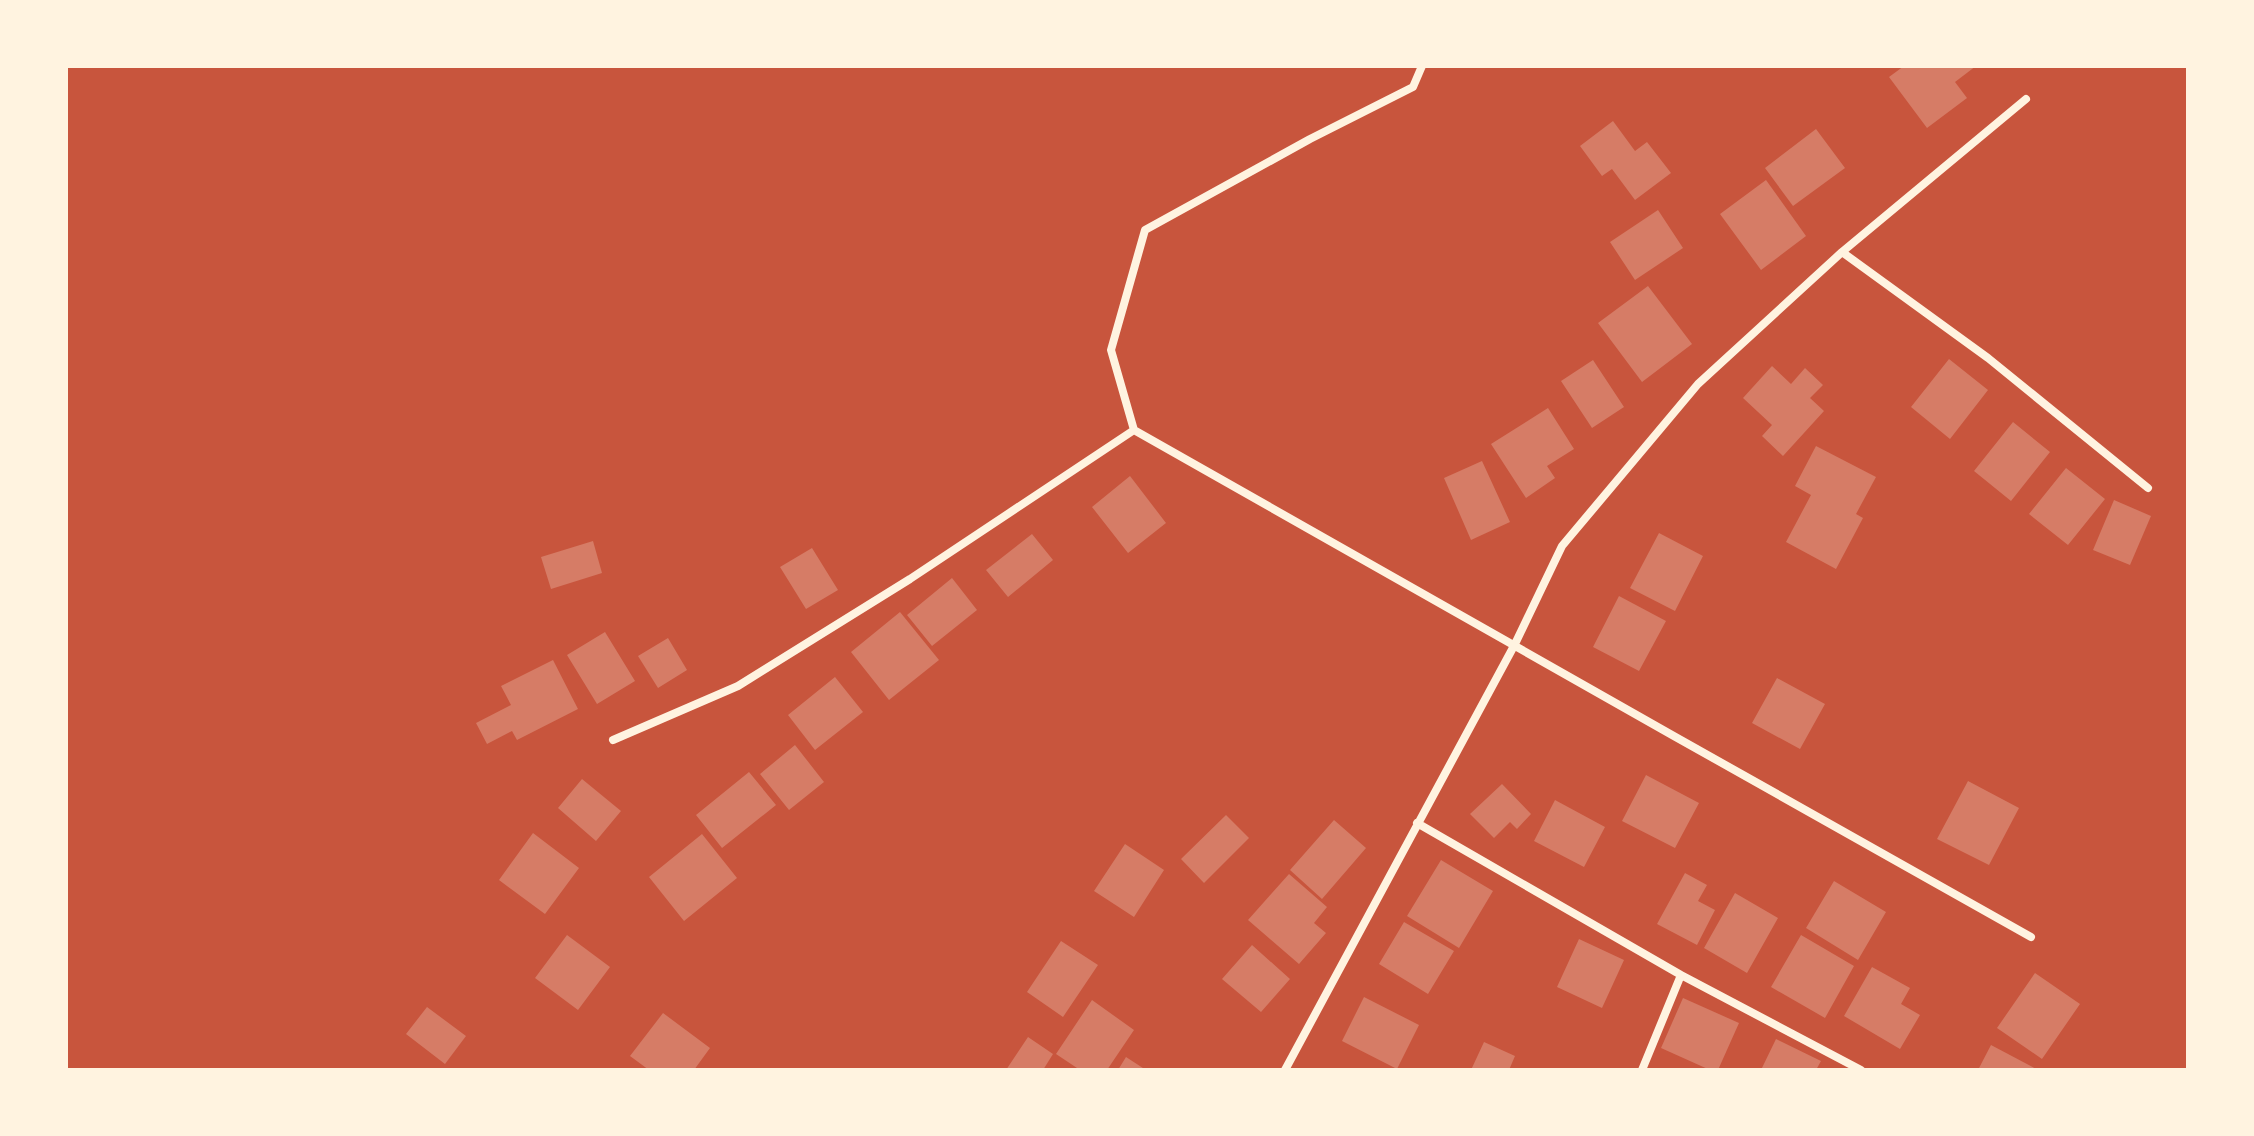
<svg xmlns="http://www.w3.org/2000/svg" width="2254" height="1136" font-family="'Fira Sans Condensed',sans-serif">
<rect width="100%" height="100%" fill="#c8553d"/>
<path fill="#d67c66" d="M1904 66H1976L1955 82 1967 98 1927 128 1889 77Z
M1613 121 1635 151 1647 142 1671 173 1635 200 1612 169 1602 176 1580 146Z
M1816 129 1845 168 1793 206 1765 168Z
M1766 180 1806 236 1761 270 1720 214Z
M1658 210 1683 248 1635 280 1610 242Z
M1648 286 1692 344 1642 382 1598 323Z
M1949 359 1988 390 1950 439 1911 407Z
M1593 360 1624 407 1592 428 1561 381Z
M1772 366 1791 384 1805 368 1823 385 1810 398 1824 411 1783 456 1762 436 1772 425 1743 398Z
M1548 408 1574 449 1547 466 1555 478 1526 498 1491 444Z
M2013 422 2050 452 2011 501 1974 471Z
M1816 446 1876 477 1856 514 1863 518 1836 569 1786 542 1811 495 1795 486Z
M1482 461 1510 522 1471 540 1444 478Z
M2066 468 2105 499 2068 545 2029 514Z
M1130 476 1166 523 1128 553 1092 507Z
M2114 500 2151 516 2130 565 2093 550Z
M1659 533 1703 556 1675 611 1630 588Z
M1032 534 1053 560 1008 597 986 570Z
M593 541 602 573 551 589 541 557Z
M812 548 838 590 806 609 780 567Z
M952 578 977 610 932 646 907 615Z
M1619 596 1666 621 1639 671 1593 647Z
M900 612 939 660 889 700 851 652Z
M605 632 635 681 597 704 567 655Z
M668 638 687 670 658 688 638 656Z
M553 660 578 709 517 740 512 731 487 744 476 723 511 705 501 686Z
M835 677 863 712 815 750 788 715Z
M1777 678 1825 704 1800 749 1752 723Z
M795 745 824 782 789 810 760 774Z
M749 772 776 805 722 848 696 815Z
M1646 775 1699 803 1675 848 1622 821Z
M582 779 621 811 596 841 558 808Z
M1968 781 2019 808 1989 865 1937 839Z
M1502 784 1531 814 1517 829 1510 822 1494 838 1470 814Z
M1555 800 1605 827 1584 867 1534 841Z
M1226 815 1249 838 1204 883 1181 859Z
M1334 820 1366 848 1322 899 1290 870Z
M533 833 579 868 545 914 499 880Z
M702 834 737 878 684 921 649 877Z
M1125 844 1164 870 1134 917 1094 891Z
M1441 860 1493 891 1459 948 1407 916Z
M1685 873 1707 885 1698 901 1715 910 1697 945 1657 924Z
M1289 874 1327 907 1314 923 1326 933 1299 964 1248 920Z
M1834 881 1886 912 1858 960 1806 928Z
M1735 893 1778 918 1747 973 1704 948Z
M1404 922 1454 951 1428 994 1379 964Z
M567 935 610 967 578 1010 535 978Z
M1801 935 1854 966 1825 1018 1771 987Z
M1579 939 1624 960 1602 1008 1557 987Z
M1061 941 1098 965 1063 1017 1027 992Z
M1252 945 1290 979 1261 1012 1222 979Z
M1872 967 1910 988 1901 1004 1920 1015 1900 1049 1844 1016Z
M2035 973 2080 1004 2042 1059 1997 1028Z
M1364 997 1419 1025 1397 1069 1342 1041Z
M1683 998 1739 1023 1718 1070H1710L1661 1048Z
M1092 1000 1134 1030 1107 1070H1080L1056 1054Z
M427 1007 466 1036 445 1064 406 1034Z
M663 1013 710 1048 694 1070H649L630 1056Z
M1028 1037 1053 1054 1043 1070H1006Z
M1776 1039 1821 1061 1816 1070H1761Z
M1484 1042 1515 1056 1509 1070H1471Z
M1991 1045 2038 1070H1978Z
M1126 1057 1146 1070H1118Z"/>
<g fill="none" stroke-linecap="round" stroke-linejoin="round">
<path stroke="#fff3e0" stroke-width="8" d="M1842 252 1988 358 2148 488
M1134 430C1433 598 1731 770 2031 937
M613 740 738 686 910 579 1134 430 1111 350 1145 230 1310 139 1413 87 1422 66
M1417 823 1681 975 1861 1070
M1285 1070 1515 644 1562 546 1698 384 1842 252 2026 99
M1642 1070 1681 975"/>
</g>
<rect width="2254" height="1136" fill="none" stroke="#fff3e0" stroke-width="136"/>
</svg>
